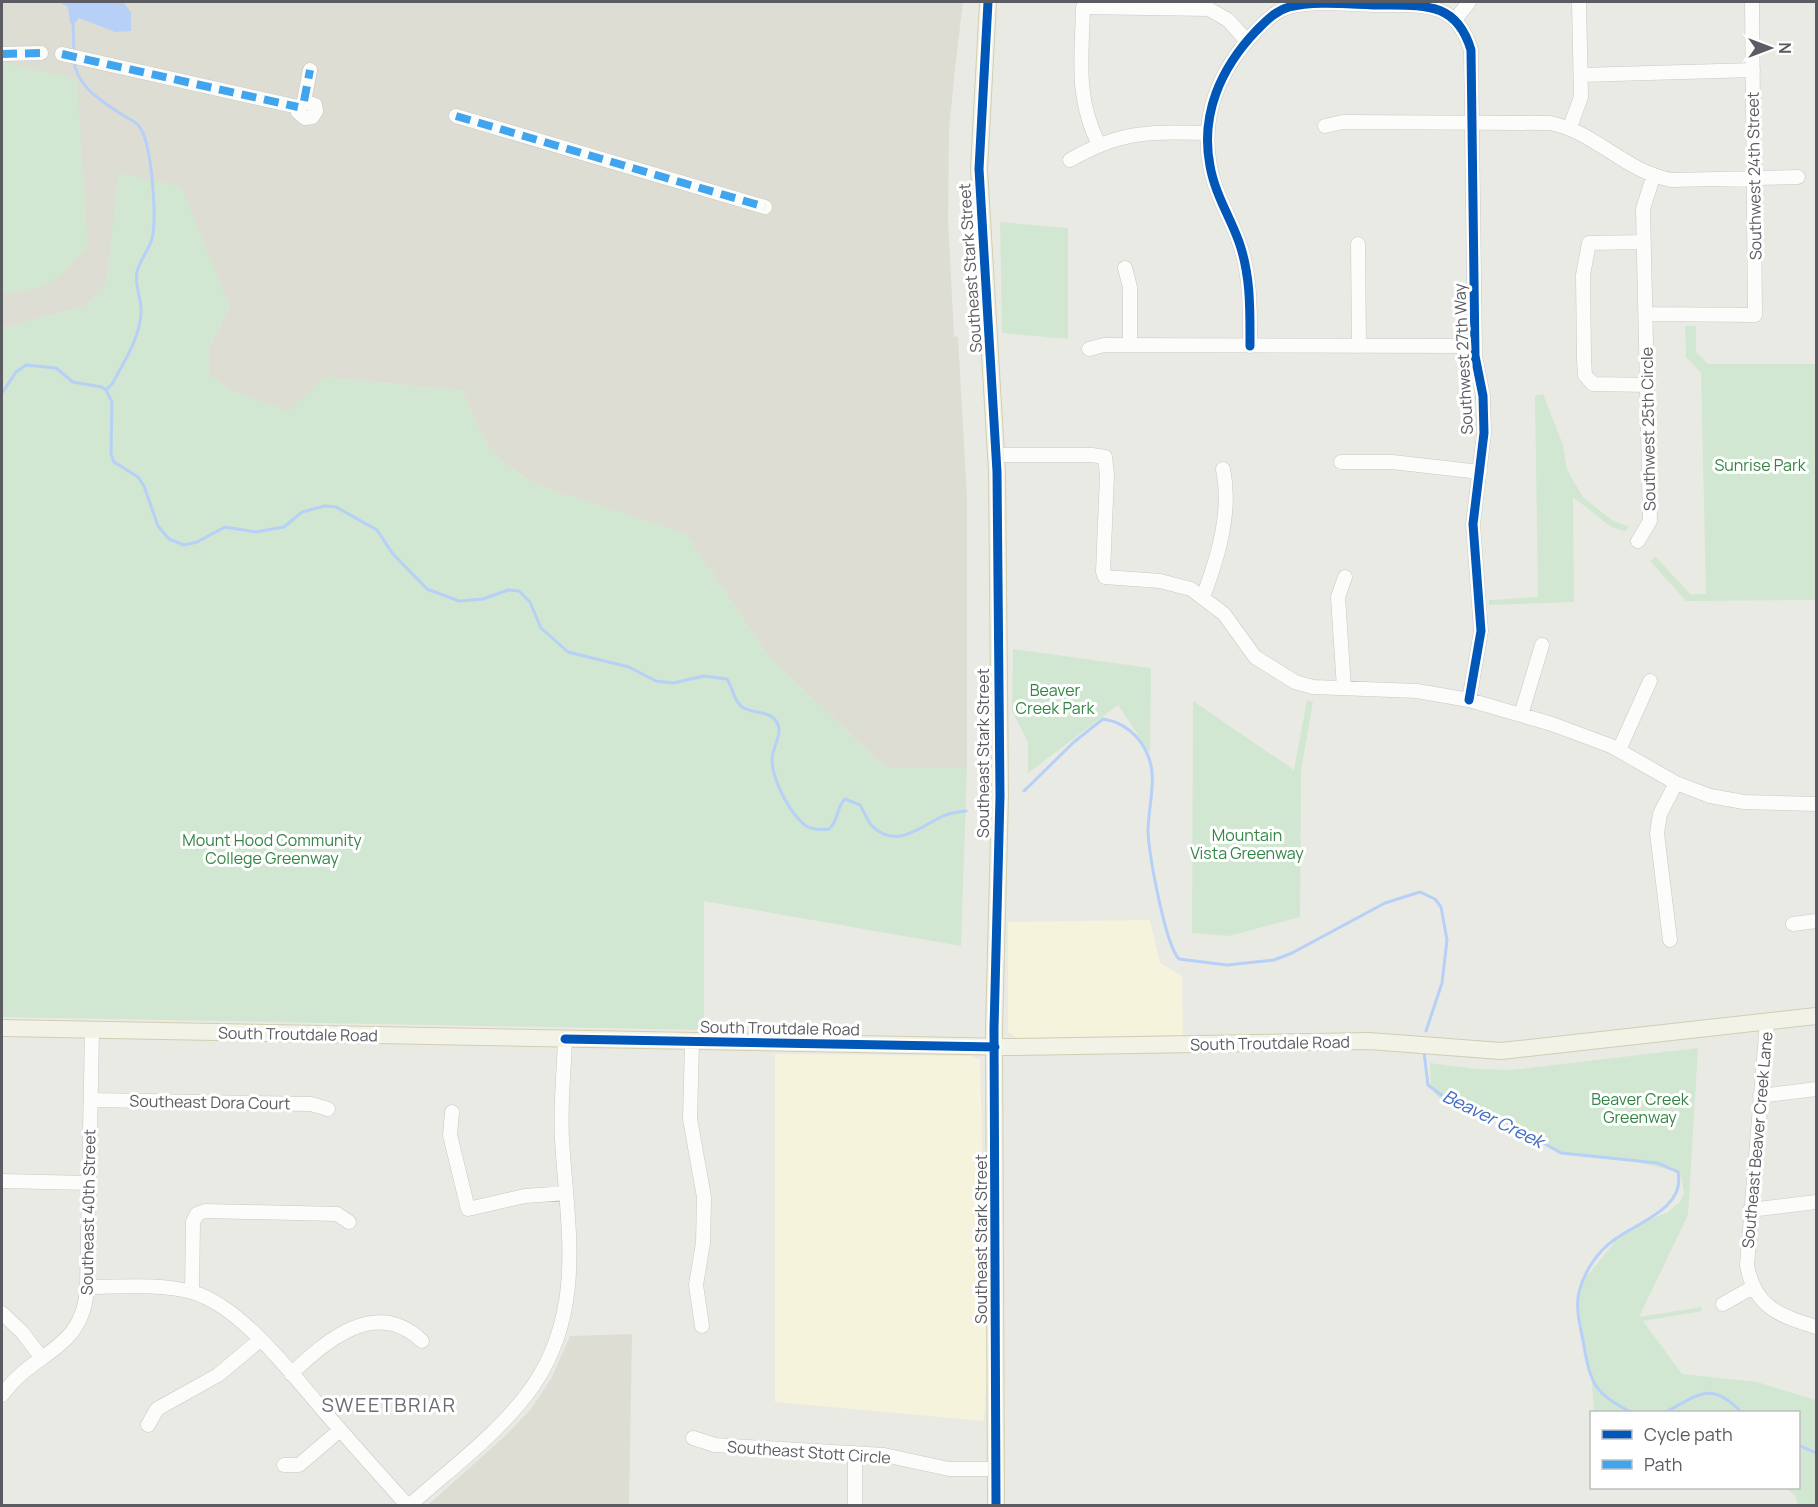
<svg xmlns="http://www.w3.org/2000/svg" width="1818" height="1507" font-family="Manrope,sans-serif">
<rect width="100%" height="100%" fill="#eaeae4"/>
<path fill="#f5f3dc" d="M1150 920 1160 963 1182 976 1183 1035 1017 1038 1008 1032V922Z
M775 1054 972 1056 980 1060 987 1377 984 1421 775 1402Z"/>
<path fill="#deddd3" d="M2 2H967H963L955 69 949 129 948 221 954 336 958 337 967 500V767H885L768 656 686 534 556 492 529 481 501 460 489 446 479 430 463 391 325 377 288 412 229 390 210 375V346L230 306 119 173 107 282 84 307 2 328Z
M632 1334 629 1505H428L505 1436 531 1409 551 1379 570 1336Z"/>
<path fill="#d1e7d2" d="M5 63 77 79 88 246C56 280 50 292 2 293V64Z
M118 173 181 186 230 306 210 346V375L229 390 288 412 325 377 463 391 479 430 489 446 501 460 529 481 556 492 686 534 768 656 885 767H967L961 946 704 901V1030L2 1017V328L84 307 107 282Z
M1000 222 1068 228V339L1002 333Z
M1685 326H1696V352L1708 364H1816V600L1686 601 1650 561 1656 557 1690 594H1706L1701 373 1686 357Z
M1543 394 1563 445 1567 470 1583 497 1613 521 1630 527 1624 531 1610 526 1573 497 1574 602 1489 605V600L1538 597 1535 396Z
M1013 649 1151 668 1150 753 1118 705 1028 773V742L1012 711Z
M1307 700 1313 702 1301 771 1300 917 1229 936 1192 933 1193 701 1294 770Z
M1698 1048 1688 1215 1639 1317 1701 1307 1702 1311 1643 1321 1682 1374 1757 1382 1816 1400V1505H1798L1795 1496 1786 1488H1798V1412H1594L1591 1370 1586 1356 1578 1299 1584 1280 1617 1239 1641 1222 1667 1213 1680 1202 1684 1193 1681 1175 1675 1171 1614 1157 1558 1153 1514 1125 1441 1100 1431 1089 1430 1063 1477 1069 1512 1070Z"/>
<path fill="#b6d0f7" d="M59 2H123L131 12V31L115 32 79 18 75 23H70L68 7Z"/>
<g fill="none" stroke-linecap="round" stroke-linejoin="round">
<path stroke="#b6d0f7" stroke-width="3" d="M73 21 74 54
M74 60C76 87 103 102 124 116 128 118 136 122 139 126 152 142 156 213 153 234 151 249 140 258 137 272 134 287 142 298 141 312 140 338 124 362 112 384L106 390
M2 393 16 372 26 365 56 368 73 382 102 387 106 390 112 402 111 454 114 462 138 477 144 486 158 526 169 539 184 545 197 542 225 527 256 532 272 529 284 527 302 512 325 506 336 507 377 530 393 554 427 589 459 601 483 599 508 590 519 591 530 602 541 628 568 652 629 667 656 681 673 683 704 676 727 679C733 688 733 700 742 707 752 714 769 710 776 721 785 733 771 748 772 761 773 781 790 814 806 826 813 830 821 830 829 829 839 821 836 807 845 799L860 805C864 811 867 820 871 825 896 851 921 826 943 816 950 813 959 812 966 811
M1024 791 1074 742 1103 719C1130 723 1149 745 1152 772 1154 791 1148 812 1148 831 1149 855 1165 944 1179 959L1227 965 1274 960 1292 953 1385 903 1420 892 1435 899 1441 907 1447 940 1442 983 1426 1031
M1424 1052 1428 1085 1448 1100 1494 1115 1561 1153 1658 1163 1678 1172C1686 1208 1638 1222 1614 1240 1597 1252 1584 1272 1579 1292 1575 1309 1581 1329 1584 1346 1590 1385 1597 1395 1631 1412
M1666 1412C1698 1395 1711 1380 1741 1412
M1798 1445 1816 1453"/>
<g stroke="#c7c8c6" stroke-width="15">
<path id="minor" d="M1455 20 1469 2
M2 54 41 53
M62 54 298 107
M1581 75 1753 70
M304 101 315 105 316 111 312 117 305 118 298 112 304 101 310 70
M456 116 765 207
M1325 126 1343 122 1550 123C1596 132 1625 172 1672 180L1798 177
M1570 127 1581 97 1579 2
M1098 143C1075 95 1082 58 1083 7L1209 9 1228 20 1247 41
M1070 160C1122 130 1149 132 1207 133
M1644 242 1589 243 1583 275 1584 359 1585 375 1593 384 1648 385
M1358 244 1359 346
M1125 268 1130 287V345
M1647 314 1755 315 1752 2
M1250 346C1250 311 1251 276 1239 242 1230 217 1215 194 1210 166 1200 114 1221 68 1256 31 1266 21 1275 11 1289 7 1318 0 1354 5 1384 5 1426 5 1457 3 1471 50L1475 356 1483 396 1484 433 1473 524 1481 631 1469 700
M1089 349 1104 345 1475 346
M997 455H1092L1105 457 1107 475 1103 572 1105 577 1160 581 1191 589 1224 614 1255 657 1295 682 1313 687 1417 691 1469 700 1552 724 1611 746 1676 783 1710 796 1744 802 1816 804
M1341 462H1392L1480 472
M1638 541 1650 521 1643 209 1653 177
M1203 597C1218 557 1232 512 1223 469
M1344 688 1338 597 1345 577
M1521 715 1542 645
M1619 750 1650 681
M1793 924 1816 921
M1670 940 1657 833 1660 814 1676 783
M1767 1022 1747 1265C1754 1307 1780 1316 1816 1327
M692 1042 690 1119 704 1197 703 1243 696 1285 702 1326
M1760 1096 1816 1089
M91 1100 311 1104 328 1109
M452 1112 450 1135 468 1209 525 1196 566 1193
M2 1181 89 1183
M1750 1210 1816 1202
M87 1287C121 1287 159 1283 192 1292 243 1307 294 1377 329 1417 355 1447 381 1476 408 1506
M192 1292 193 1222 197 1214 205 1211 337 1214 349 1222
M1723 1304 1753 1287
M2 1313 22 1332 41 1357
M291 1374C327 1340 376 1297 422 1341
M2 1395C34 1350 84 1351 87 1287L92 1030
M148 1425 157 1409 218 1375 260 1340
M693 1438 715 1445 884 1455 949 1469H996
M284 1465H299L340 1430
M409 1506C451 1468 501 1432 533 1386 586 1308 567 1226 562 1139 560 1106 564 1072 565 1039
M855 1506V1454"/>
</g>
<g stroke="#d2ceb1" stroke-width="18">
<path id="major" d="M988 2 979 169 997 472 1000 796 994 1029 996 1506
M2 1028 1014 1047 1369 1041 1501 1051 1816 1016"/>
</g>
<use href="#minor" stroke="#fcfcfb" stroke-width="14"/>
<use href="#major" stroke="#f2f2e7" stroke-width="16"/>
<path stroke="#40a5ee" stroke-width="8" stroke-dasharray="15 8" stroke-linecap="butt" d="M2 54 41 53
M62 54 298 107
M304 101 310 70
M456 116 765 207"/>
<g stroke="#fff" stroke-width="13">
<path id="cycleway" d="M988 2 979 169 997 472 1000 796 994 1029 996 1506
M1250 346C1250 311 1251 276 1239 242 1230 217 1215 194 1210 166 1200 114 1221 68 1256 31 1266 21 1275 11 1289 7 1318 0 1354 5 1384 5 1426 5 1457 3 1471 50L1475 356 1483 396 1484 433 1473 524 1481 631 1469 700
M565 1039 995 1047"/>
</g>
<use href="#cycleway" stroke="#0057b8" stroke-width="9"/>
</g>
<g text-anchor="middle" stroke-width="6" stroke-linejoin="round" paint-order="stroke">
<g font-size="16" fill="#5a5c62" stroke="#fff">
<text transform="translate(1754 176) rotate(-91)" y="6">Southwest 24th Street</text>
<text transform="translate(970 268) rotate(-94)" y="6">Southeast Stark Street</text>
<text transform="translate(1463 359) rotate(-93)" y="6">Southwest 27th Way</text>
<text transform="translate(1648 429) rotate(-91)" y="6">Southwest 25th Circle</text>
<text transform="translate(983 753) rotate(-90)" y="6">Southeast Stark Street</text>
<text transform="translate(780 1028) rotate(1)" y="6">South Troutdale Road</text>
<text transform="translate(298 1034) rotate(1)" y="6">South Troutdale Road</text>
<text transform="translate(1270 1043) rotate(-1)" y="6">South Troutdale Road</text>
<text transform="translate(210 1102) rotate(1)" y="6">Southeast Dora Court</text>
<text transform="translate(1757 1140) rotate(-85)" y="6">Southeast Beaver Creek Lane</text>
<text transform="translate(88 1212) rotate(-89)" y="6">Southeast 40th Street</text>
<text transform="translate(981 1239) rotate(-90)" y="6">Southeast Stark Street</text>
<text transform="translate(809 1452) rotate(4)" y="6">Southeast Stott Circle</text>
</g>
<g font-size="16" fill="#358646" stroke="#fff">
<text x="1760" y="471">Sunrise Park</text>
<text x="1055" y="696">Beaver<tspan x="1055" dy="18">Creek Park</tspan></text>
<text x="1247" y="841">Mountain<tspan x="1247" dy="18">Vista Greenway</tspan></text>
<text x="272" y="846">Mount Hood Community<tspan x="272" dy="18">College Greenway</tspan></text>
<text x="1640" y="1105">Beaver Creek<tspan x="1640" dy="18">Greenway</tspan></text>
</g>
<g font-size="18" font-style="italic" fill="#416bc2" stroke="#fff">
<text transform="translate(1493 1119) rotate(26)" y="6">Beaver Creek</text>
</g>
<g font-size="20" letter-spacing="1.5" fill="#6b6e74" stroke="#fff">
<text x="389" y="1412">SWEETBRIAR</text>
</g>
</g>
<rect width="1818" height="1507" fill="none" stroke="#5a5c62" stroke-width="6"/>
<rect x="1590" y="1411" width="210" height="78" fill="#ffffff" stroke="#bdbec0" stroke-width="1.5"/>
<rect x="1602" y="1430" width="30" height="9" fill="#0057b8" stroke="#bdbec0" stroke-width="1.5"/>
<text x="1644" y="1441" font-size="18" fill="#5a5c62">Cycle path</text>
<rect x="1602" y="1460" width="30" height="9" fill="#40a5ee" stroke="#bdbec0" stroke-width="1.5"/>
<text x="1644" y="1471" font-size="18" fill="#5a5c62">Path</text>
<g transform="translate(1770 48) rotate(90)" stroke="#ffffff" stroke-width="4.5" paint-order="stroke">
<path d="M0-4.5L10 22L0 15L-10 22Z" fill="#5a5c62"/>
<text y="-9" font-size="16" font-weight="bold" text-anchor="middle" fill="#5a5c62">N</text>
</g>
</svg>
